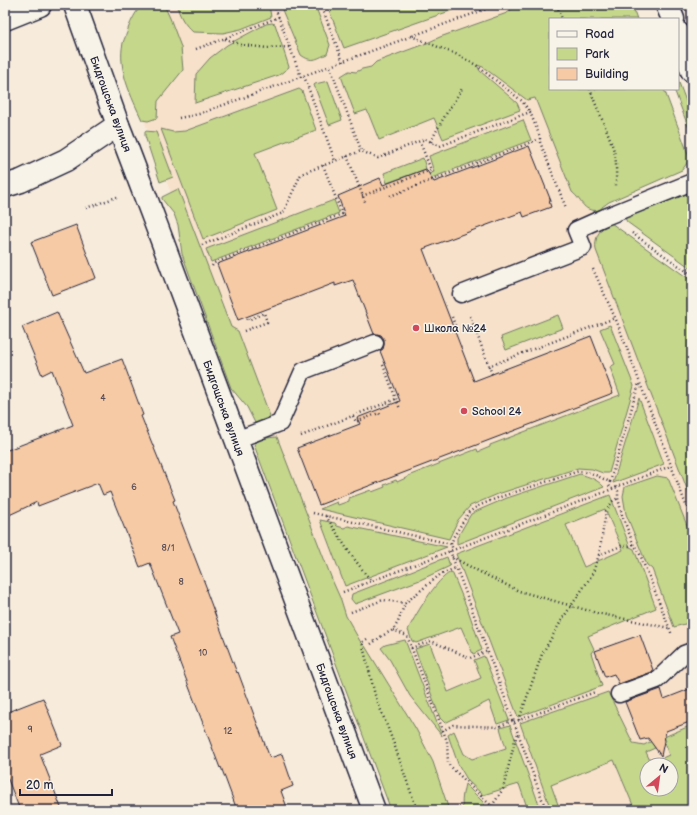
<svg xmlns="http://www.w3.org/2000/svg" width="697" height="815" font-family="'Balsamiq Sans',sans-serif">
<rect width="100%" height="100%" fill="#f7ebdb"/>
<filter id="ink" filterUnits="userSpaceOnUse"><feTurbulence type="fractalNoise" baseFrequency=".025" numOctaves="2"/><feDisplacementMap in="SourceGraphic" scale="8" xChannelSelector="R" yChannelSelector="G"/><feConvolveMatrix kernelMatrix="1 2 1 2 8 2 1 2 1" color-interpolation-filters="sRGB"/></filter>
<g filter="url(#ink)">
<path fill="#f7e1cb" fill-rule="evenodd" d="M173 5H518L550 89 601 207 692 449V810H401L259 431 134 93 165 8ZM647 765H671V789H647Z"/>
<path fill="#c5d78b" stroke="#747c63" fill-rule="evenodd" d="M142 5H164L170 18 181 47 183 70 158 101 157 118 148 121 142 120C132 98 117 69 123 43 124 39 127 34 128 29 131 21 136 11 142 5Z
M177 5H269L271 17 241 29 223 33 193 32C185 25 179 16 177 5Z
M280 5H315L330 45 327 54C316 59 312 63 301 55Z
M327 5 447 6 467 5 344 48Z
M517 5H632L637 19H550V89H664L690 159 682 170 609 202 602 207V210C582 213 584 202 572 192L535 98 527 100 483 67 477 65 480 71 517 103 520 110 443 139 434 118 379 140 367 110 355 114 341 76 349 71 356 72 362 69 371 67 376 62 427 43 440 37 507 13Z
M272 23 275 24 289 67 279 75 195 103 196 74 210 58 227 45 266 24Z
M678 80 692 117V137L674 89H678Z
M328 81 342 120 329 125 314 85 315 84Z
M299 89 302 91 316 130 255 153 277 210 203 239 161 129 173 132 185 131Z
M523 120 531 140 387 195 385 190 434 172 429 156Z
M145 131 156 132 173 177 160 182 145 136Z
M423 158 426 169 387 183 384 173Z
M178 189 231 327 238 331 270 416 266 421 256 425 247 407 231 388 182 254 178 225 174 214 162 199V197Z
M692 192V269L627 222 625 218Z
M334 200 339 213 211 262 206 249Z
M611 223 692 281V502L596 250C594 238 599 228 611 223Z
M558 315 563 328 506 350 501 337Z
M610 325 634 386 609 473H603L592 469 578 468 498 494 470 506 458 520 449 539 320 509 337 502 338 505 349 501V498L371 490 372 492 385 487 384 485 396 480 397 482 408 477V476L477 449 478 452 490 447V445L620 395 610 367 615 364 600 329Z
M639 398 664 464 613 483Z
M277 437 333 582 341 600 346 616 360 641 365 646 416 729 433 762 449 810H391L254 445C259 437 269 438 277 437Z
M580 474C589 477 597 479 604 487L457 544V538L471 514 479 510 507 498Z
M657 476 668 478 692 538V622L674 627 652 569 647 565 626 514 623 496 625 487Z
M610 495 630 547 634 549 656 608 588 636 594 649 591 653 602 686 518 717 456 554ZM605 509 623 550 584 567 566 525Z
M320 520 335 523 337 526 344 528 348 526 447 547 345 586Z
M447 557 450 566 420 580 355 604 351 599 352 594Z
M452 572 469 613 482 650 473 654 461 627 416 643 412 641 408 630C414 617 433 586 444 577 446 575 449 573 452 572Z
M405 640 442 736 410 696 390 660 381 648 385 645Z
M430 644 448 692 481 678 474 660 484 656 509 720 497 724 489 701 445 723 440 718 415 649Z
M608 692 633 743 644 745 652 741 655 748 646 752 651 763 669 755 664 742 666 741 664 737 692 725V810H635L614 760 551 785 560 810H551L520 723ZM647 765H671V789H647Z
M510 725 541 810H528L519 784 483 795 468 781 458 764 448 735 454 731 464 754 472 759 506 748 500 728Z
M465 784 483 802 486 810H463C461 801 463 793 465 784Z"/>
<path fill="#f6caa5" stroke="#22223b" d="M529 146 551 201H549L551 207 524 217 522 212 423 249 474 381 591 336 613 393 319 505 297 448 360 424 357 418 400 401 380 351 383 349 384 345V339L381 335 377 334H374L353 280 335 286V283L238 320 217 264 345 216 338 196 380 178 383 185 426 169 434 182Z
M76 225 96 278 52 295 31 242Z
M57 312 84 373 122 359 143 415 141 416 175 500 173 501 207 589 206 590 237 673 238 672 270 758 282 754 293 786 281 791 288 810H237L221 767 220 768 170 637 178 634 150 563 140 567 110 492 103 495 98 483 38 506 37 502 5 517V451L73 425 52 370 42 375 22 327Z
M640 635 653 670 652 672 619 684 614 674 605 677 595 651Z
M692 688V721L666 731 661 756 648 738 640 740 625 702 661 689 664 699Z
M43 698 62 745 40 754 62 810H20L5 772V713Z"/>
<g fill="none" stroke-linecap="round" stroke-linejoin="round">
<g stroke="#22223b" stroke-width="19">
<path id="service" d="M461 294 583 247 576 230 605 217 692 182
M236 440 280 423 303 371 375 343
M619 694 657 680 684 654 692 651"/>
</g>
<g stroke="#22223b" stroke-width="25">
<path id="minor" d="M75 5 118 125 122 135 157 227 374 810
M667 5 673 19
M678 33 692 71"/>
</g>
<g stroke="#22223b" stroke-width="25">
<path id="secondary" d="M5 19 40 5
M5 186 21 181 66 160 118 125"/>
</g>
<path stroke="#22223b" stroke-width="2.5" stroke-dasharray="1 3" stroke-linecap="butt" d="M274 5 301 77
M321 5 343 62
M557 5 562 19
M411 36 458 55 476 65 522 101 530 112
M225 39 243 45 267 48 290 47
M196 49C224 39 251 28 279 17
M330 67 361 150
M304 76 335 161
M590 89C597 110 608 130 614 151 617 162 616 175 616 186
M179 118 199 114 497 5
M431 142C440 122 452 105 463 87
M347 156 366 204
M362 196 431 170 420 142
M390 196 540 139
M86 208 117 197
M632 233 692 275
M202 245 283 213 301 174 361 151 378 158 425 139 440 146 530 112 540 137V142L566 208
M212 266 214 263 342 214 323 165
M593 269 617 322 692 521
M470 316 489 366
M452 317 456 328 453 329
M244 331 267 322 264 313 248 320 247 317
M383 365 400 409
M492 374 489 366 615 318
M353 416 356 422 379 413 381 416
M301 436 396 399
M610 482 609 485 611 489
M616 487 618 491V498L622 515 634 546C641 551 642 563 647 571L672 635
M313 513 451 544 453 550
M326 516 349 552 371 581
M451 544 454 536 469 512 478 506 500 497 579 471 591 473 610 482 639 383
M450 551 514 722 546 810
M599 555 606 511 613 501 618 498
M452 557 480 572 519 591 597 613 669 628
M343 592 605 492 624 484 671 466
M351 612 383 600 405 603 441 574 456 568
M393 630 407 636 447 741 448 764 487 802 497 810
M367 639 362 642 375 695 394 744 417 810
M371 644 382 636 393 630 398 622 405 603
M411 648 431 641 470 658 488 651
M519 720 542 654 563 618 592 575 599 555 621 546H629L634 544
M514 722 595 692
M442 731 453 725 498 727 514 720
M492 806 503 789 515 740 518 734"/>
<use href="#service" stroke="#f7f3e8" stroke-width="16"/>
<use href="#minor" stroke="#f7f3e8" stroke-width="22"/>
<use href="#secondary" stroke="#f7f3e8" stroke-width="22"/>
</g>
</g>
<g fill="#d1495b" stroke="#f7f3e8" stroke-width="1.5">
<circle cx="416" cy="328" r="4"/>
<circle cx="464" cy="411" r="4"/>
</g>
<g text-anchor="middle" stroke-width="3" stroke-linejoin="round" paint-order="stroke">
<g font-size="9" fill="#574c56">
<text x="103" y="401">4</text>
<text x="134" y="490">6</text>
<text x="168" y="551">8/1</text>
<text x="181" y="585">8</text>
<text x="203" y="656">10</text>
<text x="30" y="732">9</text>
<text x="228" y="734">12</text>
</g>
<g font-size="11" fill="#22223b" stroke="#f7f3e8">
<text transform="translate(111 104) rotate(70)" y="4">Бидгощська вулиця</text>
<text transform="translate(224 408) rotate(70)" y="4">Бидгощська вулиця</text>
<text transform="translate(337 711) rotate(70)" y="4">Бидгощська вулиця</text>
</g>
<g font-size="11" fill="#22223b" stroke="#f7f3e8" text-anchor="start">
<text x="424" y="332">Школа №24</text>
<text x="472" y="415">School 24</text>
</g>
</g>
<rect width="697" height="815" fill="none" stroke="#f7f3e8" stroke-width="20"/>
<rect x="10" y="10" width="677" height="795" fill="none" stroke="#22223b" stroke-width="1.5" filter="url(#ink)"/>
<rect x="549" y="18" width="130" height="72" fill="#f7f3e8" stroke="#a29fa3"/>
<rect x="557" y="31" width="20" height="6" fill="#f7f3e8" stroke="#a29fa3"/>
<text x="585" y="38" font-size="12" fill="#22223b">Road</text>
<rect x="557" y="48" width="20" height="12" fill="#c5d78b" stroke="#a29fa3"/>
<text x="585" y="58" font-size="12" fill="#22223b">Park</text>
<rect x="557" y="68" width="20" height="12" fill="#f6caa5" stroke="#a29fa3"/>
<text x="585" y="78" font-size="12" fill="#22223b">Building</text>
<g transform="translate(659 777) rotate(29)"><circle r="19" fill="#f7f3e8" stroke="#a29fa3"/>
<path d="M0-3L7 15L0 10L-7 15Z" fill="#d1495b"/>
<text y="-6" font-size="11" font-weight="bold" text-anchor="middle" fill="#22223b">N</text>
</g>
<path d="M20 789v6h92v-6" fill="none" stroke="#22223b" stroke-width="2"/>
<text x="26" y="789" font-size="12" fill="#22223b" stroke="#f7f3e8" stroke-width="3" paint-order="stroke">20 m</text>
</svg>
